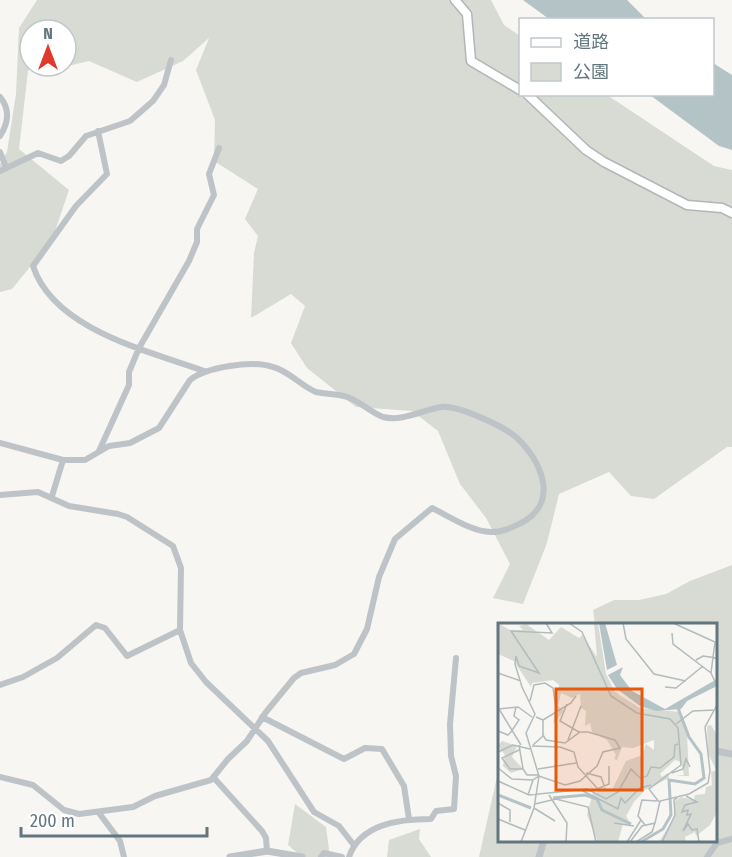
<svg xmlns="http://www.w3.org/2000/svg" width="732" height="857" font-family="'Fira Sans Condensed','Noto Sans JP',sans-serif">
<rect width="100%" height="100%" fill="#f7f6f3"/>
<path fill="#d7dbd3" d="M37 0H491L504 25 520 36V94L607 95 714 166 732 170V447H727L654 499 631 496 609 472 559 494 547 543 523 604 493 598 510 564 486 518 460 484 438 431 412 411 356 407 307 368 291 343 305 306 291 294 251 318 254 253 258 236 245 219 258 189 214 161 215 120 196 70 209 38 183 61 137 82 89 61 51 70 52 66H66V30H30L31 66 28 71 19 149 69 190 52 240 12 289 0 292V164L7 152 16 94 19 28Z
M732 565V857H479L499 768 500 840H716V624H595L593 610 614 600H639L666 594 690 581Z
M295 804 326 827 330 857H302L288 845Z
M420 829 419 839 431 857H387L389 840Z"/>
<path fill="#b4c3c5" d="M523 0H627L646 19H549Z
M713 63 732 75V150L719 146 650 95 712 94Z"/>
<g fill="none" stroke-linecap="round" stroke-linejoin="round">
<g stroke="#b0b7ba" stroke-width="11">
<path id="secondary" d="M455 0 467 14 471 61 520 90
M527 94 586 150 604 162 687 205 722 208 732 213"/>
</g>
<path stroke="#bdc3c6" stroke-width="6" d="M0 97C10 109 9 122 0 136
M98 131 107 174 76 206 33 266C54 330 149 351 204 371
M0 152 6 167
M0 171 38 153 61 161 69 156 86 136 130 121 153 101 164 85 171 60
M0 443 63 460H85L109 446 130 443 159 428 190 380C206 367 252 360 273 367 289 371 301 386 316 392 328 395 341 393 352 399 363 404 372 413 383 417 402 422 423 410 441 407 458 405 503 426 516 437 542 461 560 503 521 523 512 528 501 532 491 532 472 532 449 516 432 508L395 539 379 577 367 629 354 654 335 665 301 673 294 678 266 712 247 741 228 759 211 780 155 796 133 807 79 814 64 810 33 785 0 777
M99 451 129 385V372L139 348 189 261 197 242V229L214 195 209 174 219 148
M0 495 38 492 69 506 118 514 127 517 173 546 181 568 180 630 191 663 206 682 268 741 314 812 339 826 353 844
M52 496 63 460
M0 685 23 677 57 658 96 625 105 628 127 656 180 630
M262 717 344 759 365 748 382 749 404 786 409 819
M214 778 262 831 266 838 267 851
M99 813 120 841 124 857
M321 857 324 853 342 857
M349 857C360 824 399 819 431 819L436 811 454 809 456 776 451 756 450 724 456 658
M707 857 717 843 732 839"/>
<path stroke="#bdc3c6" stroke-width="7" d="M716 751 732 754
M230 857 267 851 302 857
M539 857 544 840"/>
<use href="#secondary" stroke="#fff" stroke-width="8"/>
</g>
<g transform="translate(498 623)">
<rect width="219" height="219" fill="#f7f6f3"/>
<path d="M0 0 12 7H25L21 3 28 1 51 17 63 4 81 15 84 12 99 34 96 0H100L108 51 117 69 142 85 182 89 189 112 191 153H177L186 152 183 139 177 137 162 151 164 154 170 150 171 155 147 167 136 179 128 193 133 202 125 201 120 219H100L89 192 95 169 92 160 97 170 107 164 110 168 114 167 128 138 144 132 148 121 156 127V117L135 125 124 124 119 137 116 136 118 132 109 117 94 109 92 100 87 103 88 88 83 85 82 71 74 75 63 70 60 83 66 88 55 101 61 62 55 57 34 60 33 64 16 38 0 31ZM213 102 219 112V189L212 202 198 213 197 209 187 214 188 219H161L177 193V178L183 174 196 177 197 172 207 171 208 164 214 162 213 149 218 147 210 130 209 103ZM4 118 19 123 14 134 25 146 13 150 5 143 7 132 0 123Z" fill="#d7dbd3"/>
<path d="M101 0H107L119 42 109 47ZM125 44 122 52 134 68 167 86 219 56V63L189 78 183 86 158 88 142 83 119 66 110 52Z" fill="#b4c3c5"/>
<path fill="none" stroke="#b4c3c5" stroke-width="3" d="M0 172 33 185M55 175 87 172 99 176 104 187 133 201M143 219 165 206 173 192 171 157 197 161 206 155 203 131 191 114 180 85"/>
<path fill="none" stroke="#b2bbbd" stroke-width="1.5" d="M71 0 84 9 113 73 139 90 172 96 180 105 183 142 151 166 161 179M125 0 128 16 156 51 188 58M175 0 217 19 213 50 219 63M174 10 175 21 213 50M198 37 205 33 219 35M0 50 23 58M167 64 178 65 205 43M32 78 36 62 47 60 55 65 58 85M69 81 62 98 81 109M0 86 20 84 34 94M1 86 23 122M45 97 73 80 78 73M178 101 195 88 216 87M0 108 10 112 13 109 21 97 16 93 18 84M70 117 83 83M21 122 25 146 29 152H40M35 122 45 113V97L38 94M34 123 62 124 76 129 80 144 99 165M21 127 4 135 12 146H25M0 129 15 122 32 126M0 145 14 156 35 157M40 146 78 140M88 150 103 154 106 162M174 150 185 146 188 136 192 144M0 158 31 172 89 166 108 176 120 169 133 146 142 155 149 153 153 144 162 145 176 134 177 122 180 121M99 166 111 161V143M85 168 120 186 123 175 127 180 142 165 153 162M30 172 35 157 41 153 67 162 82 158 99 143 105 129 122 125 117 117 90 109H82L67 120 48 117 45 112M51 172 69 200 68 219M188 173 199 179 187 182 184 189 190 187 189 192 193 191 185 208 190 201 194 207 199 206 201 219M0 180 12 187V199M37 181 58 176 90 184 98 219M36 185 57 198M0 196 27 207M116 200 136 203M147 202 140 193 144 177 159 178M23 219 36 185 41 153 28 110 37 91 24 64 17 41 18 33 21 43 41 50 13 8 54 10 48 0M129 219 143 197M132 219 144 203 157 200 162 178 191 171 210 160 212 148 207 104 219 82M138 219 154 209 157 200M164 219 177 192 176 177 182 173"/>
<path fill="#e8590c" fill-opacity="0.15" stroke="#e8590c" stroke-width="3" d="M58 66H144V167H58Z"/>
<rect width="219" height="219" fill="none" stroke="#62767e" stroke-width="3"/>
</g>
<rect x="519" y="18" width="195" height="78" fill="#ffffff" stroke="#c0c8cb" stroke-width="1.5"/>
<rect x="531" y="38" width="30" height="9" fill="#ffffff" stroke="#c0c8cb" stroke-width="1.5"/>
<text x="573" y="48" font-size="18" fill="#62767e">道路</text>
<rect x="531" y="63" width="30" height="18" fill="#d7dbd3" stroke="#c0c8cb" stroke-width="1.5"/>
<text x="573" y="78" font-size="18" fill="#62767e">公園</text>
<g transform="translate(48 48)"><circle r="28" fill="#ffffff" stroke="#c0c8cb" stroke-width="1.5"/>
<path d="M0-4.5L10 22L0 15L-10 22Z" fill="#df392b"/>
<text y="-9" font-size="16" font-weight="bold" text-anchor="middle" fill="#62767e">N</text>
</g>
<path d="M21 827v9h186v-9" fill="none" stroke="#62767e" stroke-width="3"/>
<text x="30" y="827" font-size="18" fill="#62767e" stroke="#ffffff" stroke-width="4.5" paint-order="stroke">200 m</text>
</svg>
